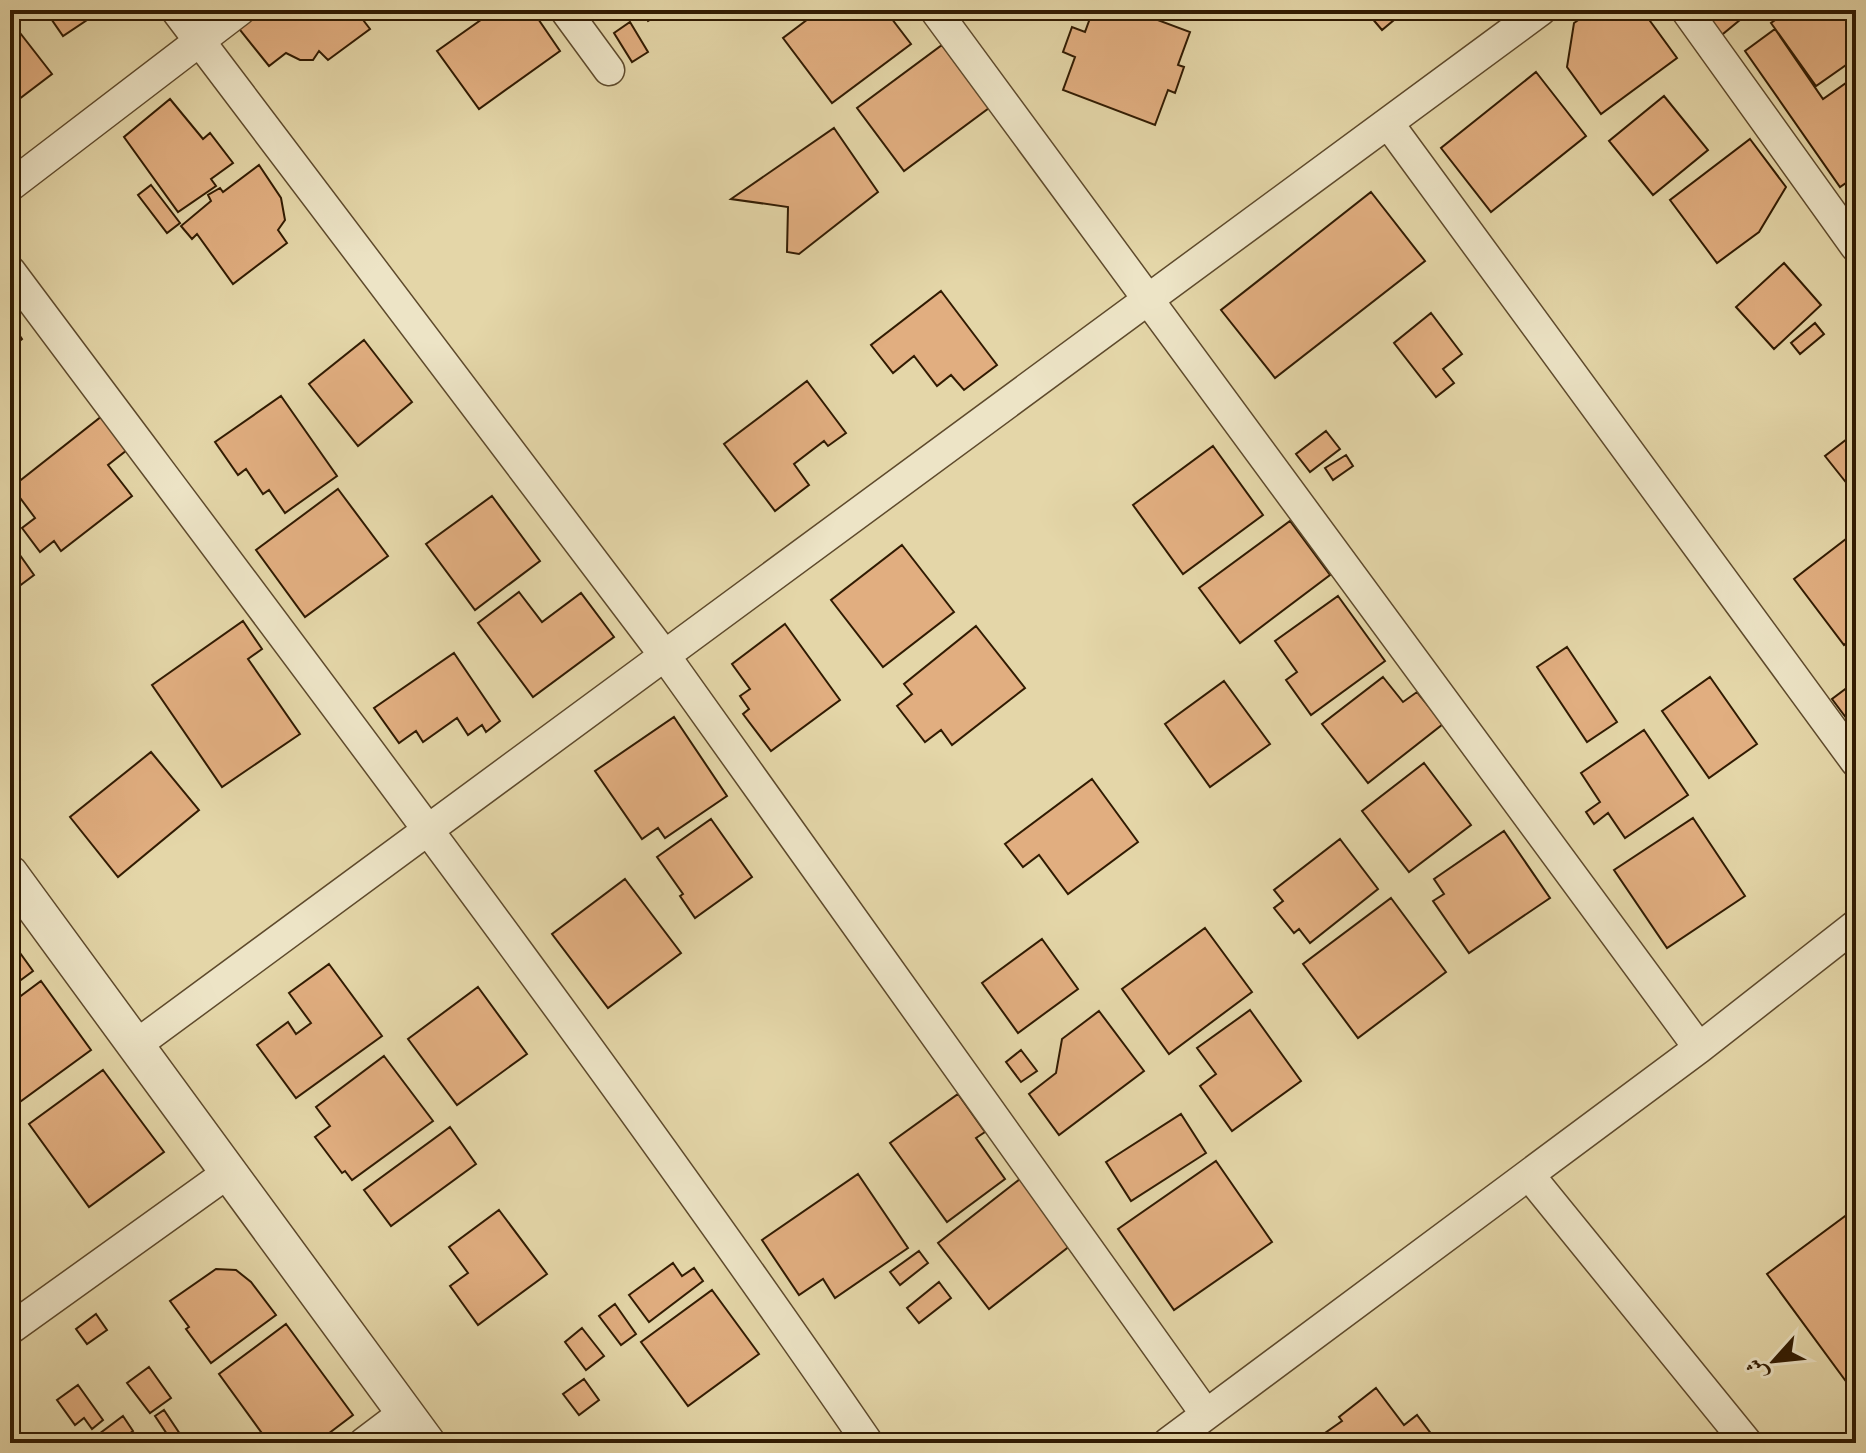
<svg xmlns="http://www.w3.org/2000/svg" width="1866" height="1453" font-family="Vollkorn,Amiri,serif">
<rect width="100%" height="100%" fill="#e4d6a8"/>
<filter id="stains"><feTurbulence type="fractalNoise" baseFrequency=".0025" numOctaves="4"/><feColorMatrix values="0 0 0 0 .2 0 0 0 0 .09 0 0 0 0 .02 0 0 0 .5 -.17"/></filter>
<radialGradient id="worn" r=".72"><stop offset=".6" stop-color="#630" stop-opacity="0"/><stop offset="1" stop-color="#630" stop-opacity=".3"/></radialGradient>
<path fill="#e1ae80" stroke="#311b02" stroke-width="2" d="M45 10H102L63 36Z
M255 10H360L357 12 370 29 328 60 319 51 313 60H300L286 53 269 66 236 25Z
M495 10H532L560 51 479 109 437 51Z
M641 10H679L670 16 666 11 648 21Z
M820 10H885L911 44 832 103 783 38Z
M1093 10H1131L1190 32 1178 65 1184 67 1175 93 1168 90 1155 125 1063 90 1075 57 1063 52 1072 27 1085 32Z
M1365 10H1406L1382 30Z
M1593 10H1642L1677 58 1601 114 1567 67 1574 23Z
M1695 10H1752L1718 38Z
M1789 10H1841L1856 31V58L1816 86 1771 23Z
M10 20 52 74 10 106Z
M630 22 648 52 632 62 614 33Z
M1775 29 1823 99 1856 76V176L1840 187 1745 51Z
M942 45 989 108 904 171 857 108Z
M1536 72 1586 136 1491 212 1441 148Z
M1664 96 1708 150 1653 195 1609 141Z
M170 99 203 139 210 133 233 163 211 179 216 186 178 212 124 137Z
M834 128 878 192 799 254 787 252 788 207 731 199Z
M1750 139 1786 187 1759 232 1717 263 1670 200Z
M259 165 281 198 285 220 278 230 287 243 233 284 197 234 192 239 181 226 211 201 208 195 220 188 223 192Z
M151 185 180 223 167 233 138 195Z
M1371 192 1425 261 1275 378 1221 310Z
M1784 263 1821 305 1774 349 1736 307Z
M941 291 997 365 964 390 951 375 937 386 914 356 893 373 871 345Z
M1431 313 1462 354 1443 369 1454 383 1436 397 1394 343Z
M10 321 22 339 10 349Z
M1815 323 1824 334 1800 354 1791 343Z
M364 340 412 402 358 446 309 384Z
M807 381 846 433 828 446 824 441 794 464 809 485 775 511 724 444Z
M281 396 337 476 285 513 269 490 263 494 246 469 238 475 215 442Z
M102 416 127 450 108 465 132 496 61 551 54 541 40 552 22 528 35 518 12 487Z
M1326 431 1340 449 1310 472 1296 454Z
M1856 432V495L1825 456Z
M1213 446 1263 515 1183 574 1133 505Z
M1346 455 1353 466 1333 480 1325 468Z
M338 489 388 556 305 617 256 550Z
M492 496 540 561 475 610 426 544Z
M1290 521 1330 575 1240 643 1199 588Z
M1855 532 1856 635 1844 645 1794 579Z
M10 541 34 575 10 593Z
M902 545 954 612 883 667 831 600Z
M519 592 542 622 581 593 614 637 533 697 478 623Z
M1338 596 1385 661 1311 715 1286 680 1297 672 1275 641Z
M243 621 262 649 248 659 300 734 222 787 152 685Z
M785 624 840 700 771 751 743 714 749 709 740 696 750 689 732 664Z
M976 626 1025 688 952 745 941 730 925 742 897 706 912 694 904 684Z
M1567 647 1617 722 1587 742 1537 667Z
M454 653 500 721 486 732 482 725 468 735 457 718 423 742 416 731 399 743 374 708Z
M1383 677 1403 702 1417 692 1443 724 1368 783 1322 724Z
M1710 677 1757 744 1709 778 1662 711Z
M1224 681 1270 744 1210 787 1165 724Z
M1856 681V731L1832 699Z
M674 717 727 796 665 838 658 828 642 839 595 771Z
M1644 730 1688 795 1625 838 1608 813 1594 824 1586 812 1600 802 1581 773Z
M151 752 199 810 118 877 70 817Z
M1424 763 1471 825 1409 872 1362 811Z
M1092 779 1138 842 1068 894 1039 855 1023 867 1005 844Z
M1693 818 1745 896 1667 948 1614 870Z
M711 819 752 877 695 918 680 896 683 894 657 857Z
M1504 831 1550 898 1469 953 1433 901 1444 894 1434 879Z
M1340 839 1378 889 1310 943 1299 929 1294 933 1274 908 1283 901 1274 890Z
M625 879 681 953 608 1008 552 934Z
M1391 898 1446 972 1358 1038 1303 964Z
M1205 928 1252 992 1169 1054 1122 989Z
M10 939 33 971 10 988Z
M1042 939 1078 989 1018 1033 982 983Z
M329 964 382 1036 296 1098 257 1045 288 1022 296 1034 311 1023 289 993Z
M41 981 91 1050 17 1104 10 1094V1004Z
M478 987 527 1054 457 1105 408 1039Z
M1250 1010 1301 1081 1232 1131 1200 1086 1216 1074 1197 1048Z
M1099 1011 1144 1071 1059 1135 1029 1094 1056 1073 1062 1039Z
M1021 1050 1037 1071 1021 1082 1006 1062Z
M384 1056 433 1121 352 1180 345 1171 342 1173 315 1137 330 1126 316 1107Z
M103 1070 164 1152 89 1207 29 1124Z
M958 1094 985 1132 976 1138 1005 1179 947 1222 890 1143Z
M1181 1114 1206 1153 1131 1201 1106 1162Z
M450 1127 476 1164 391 1226 364 1190Z
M1216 1161 1272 1242 1174 1310 1118 1229Z
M858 1174 908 1248 835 1298 823 1279 799 1295 762 1240Z
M1020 1179 1071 1245 989 1309 938 1243Z
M1856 1208V1395L1767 1274Z
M499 1210 547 1274 478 1325 450 1286 468 1273 449 1247Z
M919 1251 928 1263 900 1285 890 1272Z
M673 1263 682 1276 694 1268 703 1281 649 1322 629 1295Z
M216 1269 236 1270 251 1282 276 1315 211 1363 186 1329 189 1327 170 1301Z
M939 1282 951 1298 919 1323 907 1308Z
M712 1290 759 1354 688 1406 641 1342Z
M615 1304 636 1334 621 1345 599 1316Z
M96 1314 107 1330 87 1344 76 1329Z
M286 1324 353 1415 316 1443H269L219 1374Z
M582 1328 604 1356 586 1370 565 1342Z
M149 1367 171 1398 150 1413 127 1383Z
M584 1379 599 1400 579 1415 563 1394Z
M78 1385 103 1420 92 1429 84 1418 75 1425 57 1400Z
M1376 1388 1404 1425 1417 1415 1438 1443H1333L1325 1433 1342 1421 1339 1417Z
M164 1410 180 1434 171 1440 155 1416Z
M123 1416 133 1431 117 1443H87Z"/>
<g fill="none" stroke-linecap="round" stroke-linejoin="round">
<g stroke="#5e4a2c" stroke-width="33">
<path id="minor" d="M176 10 665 656 1205 1413
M565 10 609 70
M935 10 1699 1048
M1686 10 1856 247
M1388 123 1856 762
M10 186 240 10
M10 271C300 659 594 1044 868 1443
M136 1045 1541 10
M1529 1175 1747 1443
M10 1329 229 1172
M364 1443 405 1412
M1168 1443 1699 1048 1856 925"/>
</g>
<g stroke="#5e4a2c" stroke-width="39">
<path id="tertiary" d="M10 874 427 1443"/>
</g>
<use href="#minor" stroke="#ede4c6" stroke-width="30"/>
<use href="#tertiary" stroke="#ede4c6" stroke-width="36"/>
</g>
<rect width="1866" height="1453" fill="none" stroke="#e4d6a8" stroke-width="40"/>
<rect x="12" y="12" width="1842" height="1429" fill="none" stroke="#311b02" stroke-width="4"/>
<rect x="20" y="20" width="1826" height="1413" fill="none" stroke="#311b02" stroke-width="2"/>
<g transform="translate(1774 1361) rotate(243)" stroke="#ede4c6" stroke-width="6" paint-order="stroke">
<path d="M0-6L14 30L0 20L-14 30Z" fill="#311b02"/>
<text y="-12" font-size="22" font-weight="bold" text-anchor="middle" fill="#311b02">ش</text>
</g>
<rect width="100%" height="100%" filter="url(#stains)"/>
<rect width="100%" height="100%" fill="url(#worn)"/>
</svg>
